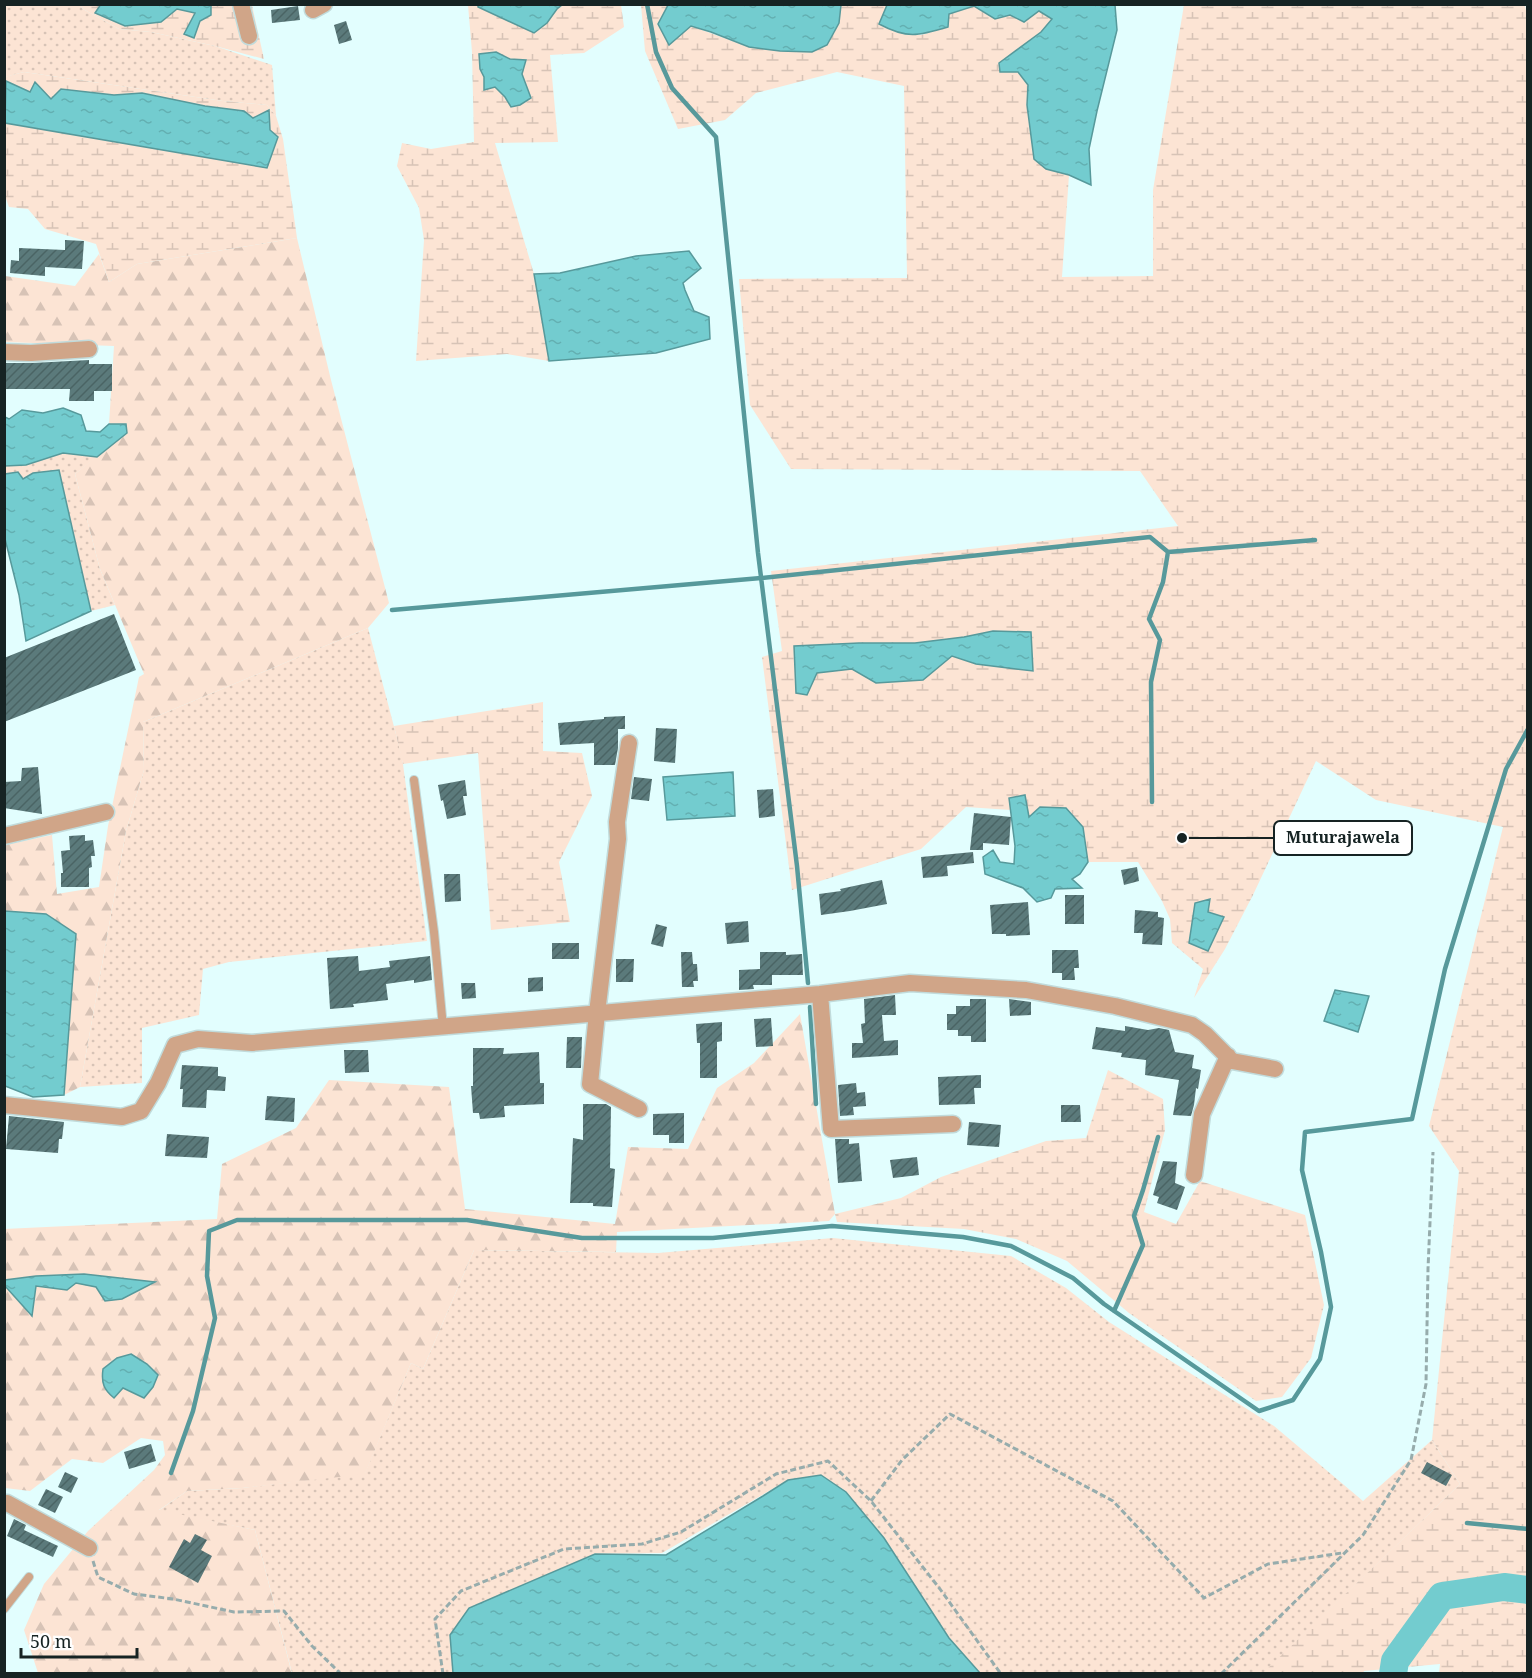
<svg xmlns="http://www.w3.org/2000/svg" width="1532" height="1678" font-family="'Noto Serif',serif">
<defs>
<pattern id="grass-dots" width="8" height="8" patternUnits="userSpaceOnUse" patternTransform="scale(1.5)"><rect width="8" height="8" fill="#fce4d4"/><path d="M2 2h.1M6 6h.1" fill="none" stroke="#d7c3b6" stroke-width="1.8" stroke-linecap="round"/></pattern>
<pattern id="forest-firs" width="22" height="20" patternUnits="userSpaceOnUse" patternTransform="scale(1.5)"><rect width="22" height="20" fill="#fce4d4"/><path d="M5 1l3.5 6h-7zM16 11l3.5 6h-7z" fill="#d7c3b6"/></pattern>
<pattern id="wetland-marsh" width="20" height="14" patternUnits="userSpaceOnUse" patternTransform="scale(1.5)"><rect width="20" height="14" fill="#fce4d4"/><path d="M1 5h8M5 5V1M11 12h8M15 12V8" fill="none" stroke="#d7c3b6"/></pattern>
<pattern id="water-ripples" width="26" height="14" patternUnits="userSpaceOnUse" patternTransform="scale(1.5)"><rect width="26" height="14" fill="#73cccf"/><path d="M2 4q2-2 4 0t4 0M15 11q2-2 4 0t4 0" fill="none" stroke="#63afb1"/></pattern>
<pattern id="building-hatch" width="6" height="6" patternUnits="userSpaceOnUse" patternTransform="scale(1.5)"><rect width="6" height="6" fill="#5b7a7b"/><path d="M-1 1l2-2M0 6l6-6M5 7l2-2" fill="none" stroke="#4a6464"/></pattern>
</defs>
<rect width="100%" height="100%" fill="#e2fefe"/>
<path fill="url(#grass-dots)" d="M4 5H80L83 9 119 29 151 32 215 46 272 65 276 116 267 105 223 101 24 72 5 77Z
M63 453 97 457 75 474 100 569 115 605 91 611 59 470 23 479 18 472 5 474V466L26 465Z
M368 628 402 757 427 941 229 962 203 969 199 1015 142 1028V1083L80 1087 126 831 144 770 143 722Z
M833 1238 1011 1256 1066 1288 1109 1322 1274 1426 1363 1501 1432 1440 1460 1484 1263 1674 980 1673 949 1638 884 1538 821 1475 788 1480 662 1553 595 1554 450 1635 453 1673H292L255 1530 158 1511 187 1491 242 1488 365 1473 411 1363 423 1369 474 1250 658 1253Z"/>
<path fill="url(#forest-firs)" d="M297 238 331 380 389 603 368 628 143 722 144 770 126 831 80 1087 64 1095 69 1021 46 914 5 911V845L52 835 57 894 99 887 108 826 139 677 144 674 100 569 75 474 127 432 126 424H109L114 346 5 342V276L75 286 99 254 109 282 137 264Z
M800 1014 835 1214 829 1221 617 1232 616 1252 474 1250 423 1369 411 1363 365 1474 242 1488 187 1491 159 1510 255 1530 292 1674 38 1673 24 1630 44 1584 88 1531 154 1470 165 1455 163 1441 141 1438 103 1463 72 1459 30 1491 5 1488 4 1229 217 1219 222 1164 296 1128 329 1080 449 1087 465 1209 615 1224 628 1147 688 1149 717 1088 754 1063Z"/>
<path fill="url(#wetland-marsh)" d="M80 5H252L264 59 215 46 151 32 119 29 83 9Z
M468 5H621L624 27 584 53 550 55 558 142 495 143 534 274 549 361 507 354 416 361 424 240 419 208 397 166 402 143 431 149 474 142 472 52Z
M641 5H668L658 24 691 26 749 47 839 23 841 5H887L895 32 921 35 948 27 949 14 974 6 995 19 1010 15 1039 11 1052 19 1041 32 1013 53 1018 72 1028 85 1027 105 1046 169 1069 175 1062 277 1153 276V190L1184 5H1525L1528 20 1527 1673H1439L1440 1664 1364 1671 1363 1673H1263L1460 1484 1432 1440 1459 1171 1429 1126 1503 827 1376 800 1316 761 1253 895 1225 949 1194 998 1203 969 1172 943 1170 919 1162 901 1138 862H1088L1083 827 1067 808 1040 807 1029 817 1009 798 1011 810 966 807 921 849 792 890 762 657 782 651 771 571 1178 526 1140 471 791 469 750 405 739 279 907 278 904 86 837 72 756 93 725 120 678 129 645 51Z
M24 72 223 101 267 105 276 116 283 139 297 238 137 264 109 282 96 244 45 229 28 209 9 207 4 193V77Z
M543 702V751L582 753 592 796 559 862 570 922 491 930 478 753 403 764 394 726Z
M1108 1070 1163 1099 1165 1130 1144 1212 1176 1224 1200 1181 1305 1215 1324 1305 1311 1358 1282 1397 1256 1401 1129 1313 1067 1261 1016 1239 964 1229 837 1222 835 1214 901 1198 941 1177 1046 1141 1086 1138Z"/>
<path fill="url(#water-ripples)" stroke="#57999b" stroke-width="1.5" d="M101 4 211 5V15L200 21 194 38 184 34 195 13 177 9 161 22 125 26 95 13Z
M478 5V4L562 5 557 9 547 23 534 33 478 7Z
M668 5V4L841 5 839 23 827 45 812 52 780 51 749 47 711 32 691 26 669 45 658 24Z
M887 5H1115L1117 30 1097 111 1089 149 1091 185 1069 175 1046 169 1034 159 1027 105 1028 85 1018 72H1000L999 63 1041 32 1052 19 1039 11 1024 22 1010 15 995 19 974 6 949 14 948 27C918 36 907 39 879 24Z
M496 52 510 59 526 60 522 74 531 98 520 105 511 107 505 97 495 87 484 90V77L480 69 479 54Z
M6 81 30 92 35 82 51 99 61 89 114 95 142 93 205 106 244 111 253 118 269 110 270 130 278 137 267 168 5 123Z
M689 251 701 268 683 283 685 290 694 311 709 317 710 339 656 353 549 361 534 274 560 273 636 256Z
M63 408 81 415 86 431 100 432 109 424H126L127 433 97 457 63 453 26 465 5 466V417L9 419 22 410 43 413Z
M59 470 91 611 26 641 19 595 5 539V474L18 472 23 479 33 473Z
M993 631 1031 632 1033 671 976 664 952 656 923 680 876 683 852 669 817 673 807 695 796 693 794 646 859 643H915L964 637Z
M733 772 735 816 667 820 663 777Z
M1025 795 1029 817 1040 807 1066 808 1083 827 1088 862 1080 874 1072 879 1082 888 1055 889 1051 898 1037 902 1023 888 985 874 983 857 993 850 1000 862 1014 864 1015 846 1009 798Z
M1210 899 1208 912 1224 917 1208 951 1189 943 1195 903Z
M5 911 46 914 76 934 64 1095 33 1097 5 1086Z
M1335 990 1369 996 1358 1032 1324 1021Z
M84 1274 155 1282 122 1299 105 1301 96 1287 76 1283 67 1290 36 1286 32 1316 5 1286V1280L36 1276Z
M131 1354 147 1364 158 1375 153 1387 144 1398 123 1388 114 1398C104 1390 101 1383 103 1369L117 1358Z
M821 1475 846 1492 884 1538 949 1638 980 1673H453L450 1635 469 1608 595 1554 666 1555 763 1496 788 1480Z"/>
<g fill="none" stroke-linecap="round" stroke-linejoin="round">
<path stroke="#57999b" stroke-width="4.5" d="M647 4 656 52 672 88 716 137 758 553 797 866 808 983
M392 610 761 578 1150 537 1168 552 1315 540
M1152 802 1151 682 1160 640 1149 619 1163 582 1168 552
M810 1007 816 1104
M1114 1311 1143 1245 1134 1216 1143 1190 1158 1137
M171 1473 193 1411 215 1318 207 1276 209 1231 237 1220H467L582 1238H713L832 1226 963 1237 1011 1246 1073 1278 1104 1304 1259 1411 1293 1400 1320 1359 1331 1307 1321 1252 1302 1170 1305 1132 1412 1119 1445 969 1506 769 1528 729
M1467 1523 1528 1529"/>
<path stroke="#73cccf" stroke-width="28" d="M1393 1674 1395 1661 1442 1596 1504 1587 1528 1590"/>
</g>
<path fill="url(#building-hatch)" d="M298 6 300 20 272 23 271 10Z
M346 21 352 40 339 44 334 25Z
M65 240 84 241 82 269 45 267V276L10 273 11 260 19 261V248L65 250Z
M89 360V364H112V391H94V401H69L70 389H4V363H32Z
M114 614 136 670 4 722V658Z
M625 716V729H618V748L615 765H594V743L560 745 558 723 604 719V717Z
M656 728 677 729 675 763 654 761Z
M38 767 42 814 4 808V782L21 781 22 768Z
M634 777 652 779 649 801 631 799Z
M465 780 467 796H463L466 815 447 819 443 800 441 801 438 785Z
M773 789 775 816 759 818 757 790Z
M974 813 1011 817 1009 845 983 843V850H970Z
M85 835V841L93 840 95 856H91L92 867 89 868V887H61V873H63L61 851 70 850 69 836Z
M973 852 974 863 947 866 948 876 923 878 921 857Z
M1137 867 1139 881 1124 885 1121 870Z
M444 874H460L461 901 445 902Z
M882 880 887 904 850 911 821 915 819 894 841 891 840 889Z
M1065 895H1084V924H1065Z
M1028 902 1030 935 1006 936V934H992L990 905Z
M1135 910 1158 912V917L1164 918 1162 945 1142 944 1143 933H1134Z
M748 921 749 942 727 944 725 923Z
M656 924 667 927 663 947 651 944Z
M552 943H579V959H552Z
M1052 950H1078L1079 968H1074L1075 980H1062V973H1052Z
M681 952H692L693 964H697L698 981H693L694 987H682Z
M760 952H786V955L802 954 803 975H772V985H753L754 989 739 990V970L760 969Z
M358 956 359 971 390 967 389 961 430 956 432 980 414 983V980L386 984 388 1000 353 1004 354 1007 330 1009 327 958Z
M616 959H634L633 982H616Z
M543 977V991L528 992V978Z
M461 983H475L476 998 462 999Z
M895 995 896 1015H882L884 1041 898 1040V1055L852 1058V1043H863L861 1024 865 1023 864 999Z
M970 999H986V1042H971V1036H958V1030H947V1014H956V1006H970Z
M1009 999 1031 1002V1015L1010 1016Z
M771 1018 773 1046 756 1047 754 1019Z
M722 1022V1041L717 1042V1078H700V1043H697L696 1024Z
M1125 1026 1148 1030 1159 1028 1169 1030 1175 1052 1194 1055 1192 1068 1201 1070 1198 1089 1196 1088 1194 1105 1191 1116 1173 1115 1179 1080 1145 1075 1146 1060 1121 1057 1122 1053 1092 1049 1096 1027 1125 1031Z
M567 1037H582L581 1068H566Z
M473 1048H504L503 1054 539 1052 540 1083H544V1104L504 1106 505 1117 480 1119 479 1113H473L471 1086H473Z
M344 1050H368L369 1072 345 1073Z
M182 1065 218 1067V1076L226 1077 225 1091 207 1090 206 1108 182 1107 183 1089H180Z
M981 1075V1088H974L975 1104 939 1105 938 1077Z
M856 1083 857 1093 865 1092 866 1106 853 1107 854 1115 840 1116 838 1085Z
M267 1096 295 1098 294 1122 265 1120Z
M583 1104H606L611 1107 610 1168 615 1169 612 1207 593 1206V1203H570L573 1138 583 1140Z
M1061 1105H1080L1081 1122H1061Z
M684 1113V1143H669V1135H653V1114Z
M9 1116 64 1122 62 1139H59L58 1153 6 1149Z
M969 1122 1001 1125 999 1147 967 1145Z
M167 1134 209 1137 207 1158 165 1156Z
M835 1139H849V1144L859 1143 862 1181 838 1183Z
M917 1157 919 1175 893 1178 890 1160Z
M1163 1161 1177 1162 1175 1183 1185 1187 1177 1210 1157 1203 1159 1197 1153 1195Z
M151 1444 156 1461 129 1469 124 1452Z
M1427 1462 1452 1475 1446 1486 1421 1473Z
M65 1472 78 1478 71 1493 58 1487Z
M46 1489 63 1497 55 1513 38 1505Z
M14 1519 26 1525 24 1530 58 1546 53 1557 7 1536Z
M195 1534 207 1540 201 1550 212 1556 198 1583 169 1567 184 1539 190 1543Z"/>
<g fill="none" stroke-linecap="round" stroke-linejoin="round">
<g stroke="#c1dbdb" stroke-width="10">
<path id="lane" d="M414 780 434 932 443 1027
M4 1609 29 1577"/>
</g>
<g stroke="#c1dbdb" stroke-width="19">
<path id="street" d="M241 4 249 36
M313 10 324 4
M4 352 31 353 89 349
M629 743 617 822 618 839 597 1013 590 1084 639 1109
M4 836 106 812
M820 994 831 1129 953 1124
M4 1105 122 1117 141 1111 158 1083 175 1045 198 1039 252 1043 820 994 910 983 1026 990 1115 1006 1192 1025 1205 1034 1232 1061 1275 1069
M1194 1175 1202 1114 1228 1056
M4 1503H7L89 1548"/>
</g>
<path stroke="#96acac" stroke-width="3" stroke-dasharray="6 3" stroke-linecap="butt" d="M871 1501 902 1460 950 1414 1113 1501 1204 1598 1268 1564 1342 1553
M93 1561 98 1577 134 1594 173 1599 234 1612 284 1611 312 1646 341 1674
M443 1674 435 1619 461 1591 564 1549 642 1544 681 1532 776 1474 828 1461 871 1501 940 1589 1001 1674
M1221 1674 1363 1535 1411 1460 1426 1384 1428 1269 1433 1152"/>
<use href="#lane" stroke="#d0a588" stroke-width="8"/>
<use href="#street" stroke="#d0a588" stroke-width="16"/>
</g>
<path fill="none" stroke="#162323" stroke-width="2" d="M1182 838L1274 838"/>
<circle fill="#162323" stroke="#fff" stroke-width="2" cx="1182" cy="838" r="6"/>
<rect fill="#fff" stroke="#162323" stroke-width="2" x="1274" y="821" width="138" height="34" rx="6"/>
<g font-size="16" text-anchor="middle" font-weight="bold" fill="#162323">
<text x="1343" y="843">Muturajawela</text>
</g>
<rect width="1532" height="1678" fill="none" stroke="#162323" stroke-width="12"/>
<path d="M21 1648v9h116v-9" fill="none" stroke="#162323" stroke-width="3"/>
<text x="30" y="1648" font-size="18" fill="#162323" stroke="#ffffff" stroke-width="4.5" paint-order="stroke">50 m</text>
</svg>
